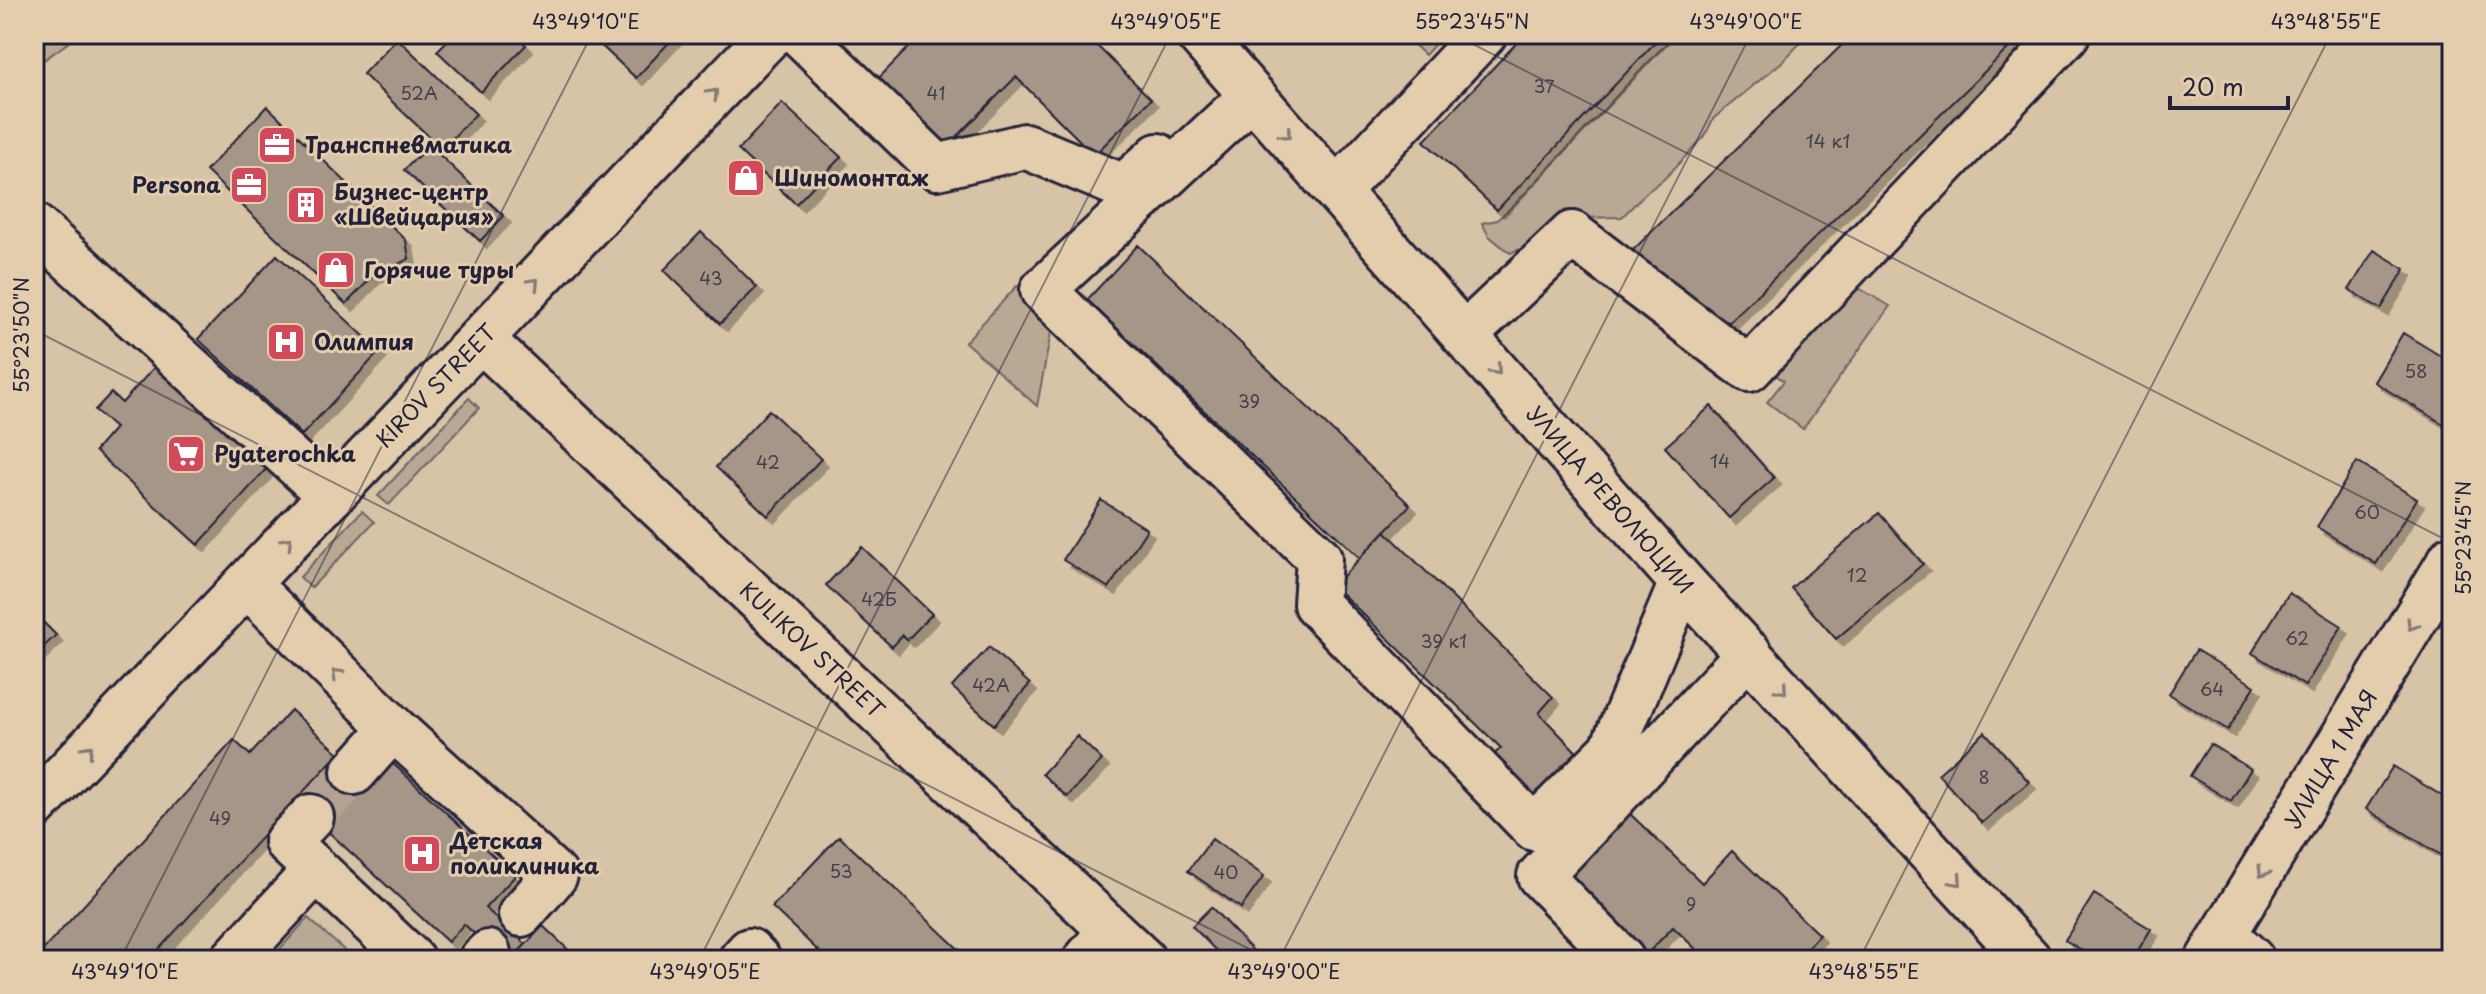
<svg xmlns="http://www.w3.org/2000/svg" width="2486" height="994" font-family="'Playpen Sans',sans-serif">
<defs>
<filter id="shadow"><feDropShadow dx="7" dy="7" stdDeviation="0" flood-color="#0004"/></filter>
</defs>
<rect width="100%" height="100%" fill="#d7c3a5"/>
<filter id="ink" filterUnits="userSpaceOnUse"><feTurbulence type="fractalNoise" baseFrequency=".0125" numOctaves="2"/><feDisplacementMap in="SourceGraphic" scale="16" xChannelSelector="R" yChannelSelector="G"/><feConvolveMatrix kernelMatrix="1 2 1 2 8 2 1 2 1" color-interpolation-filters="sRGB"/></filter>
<g filter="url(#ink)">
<path fill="#b9a894" stroke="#6e6568" stroke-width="2" d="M34 34H80L34 67Z
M1403 34H1444L1425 55Z
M1675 34H1809L1783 61 1713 119 1705 136 1664 179 1647 192 1622 217 1578 218 1561 234 1510 253 1489 236 1482 223 1497 220 1516 203Z
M1843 279 1890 306 1803 429 1767 402 1784 381 1763 366Z
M1017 286 1054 317 1037 406 965 342Z
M469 398 479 408 389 505 378 496Z
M362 511 374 522 311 588 300 577Z
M308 918 355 960H270Z"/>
<path fill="#a59687" stroke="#22223b" stroke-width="2" filter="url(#shadow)" d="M454 34H515L526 45 481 92 437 51Z
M589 34H677L636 78Z
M922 34H1085L1151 99 1094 155 1016 77 937 157 868 89Z
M1525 34H1663L1497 210 1424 141Z
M1853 34H2023L1716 335 1633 250Z
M397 38 476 114 442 149 363 74Z
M782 103 841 157 796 204 738 150Z
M267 106 406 240 409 259 374 275 346 304 206 171Z
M429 145 504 216 480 241 404 170Z
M701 232 757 287 720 324 664 270Z
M1138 245 1410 505 1360 558 1087 300Z
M2374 250 2405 269 2381 309 2349 290Z
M277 255 380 351 302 435 198 339Z
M2403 333 2452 363V413L2445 425 2374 382Z
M157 364 276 458 198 545 95 451 115 428 95 410 111 393 122 403Z
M1711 406 1774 478 1729 518 1665 447Z
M769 410 821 459 768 516 716 467Z
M2357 462 2417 499 2376 564 2317 527Z
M1101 500 1147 529 1109 588 1063 560Z
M1879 513 1923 564 1836 639 1791 588Z
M1385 531 1553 697 1539 713 1587 763 1538 810 1488 760 1501 748 1334 586Z
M862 547 932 614 907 640 902 635 892 647 826 585Z
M2289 593 2342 626 2305 686 2252 653Z
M34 613 56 635 34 656Z
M989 647 1030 684 994 725 952 687Z
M2196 650 2255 686 2228 730 2169 694Z
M291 710 339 753 149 960H34L234 740 250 755Z
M1985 732 2029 782 1982 823 1938 774Z
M1077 736 1102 760 1067 797 1042 774Z
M2210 744 2251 769 2231 801 2190 776Z
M339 753 369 781 389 760 515 876 485 908 526 944 511 960H502L464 924 448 942 295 801Z
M2393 766 2452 802V854L2449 860 2366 809Z
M1627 811 1702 883 1732 851 1819 935 1795 960H1707L1673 927 1647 954 1565 876Z
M839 836 970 960H828L772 907Z
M1212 839 1264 876 1241 908 1188 871Z
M2094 894 2151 929 2132 960H2097L2065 940Z
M1211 907 1253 951 1244 960H1225L1192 926Z
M543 926 579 960H511Z"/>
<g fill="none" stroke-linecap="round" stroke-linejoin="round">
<path stroke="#b3a390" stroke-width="44" stroke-dasharray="44 22" stroke-linecap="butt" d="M311 817 354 772"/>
<g stroke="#22223b" stroke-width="50">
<path id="minor" d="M800 34 937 167 1025 146 1124 187 1158 156
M1198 34 1682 582 2029 960
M1252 96 1043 290 1319 558 1316 604 1534 828 1612 750 1682 582
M1337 191 1484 34
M34 226 331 496
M1465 335 1572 234 1749 369 2067 34
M481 339 1143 960
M247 584 393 728 555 875 521 914
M354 772 393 728
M34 807 771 34
M311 817 287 842 412 960
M2225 935 2252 960
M233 960 315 871
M481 960 488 953
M741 960 749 951 758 960
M1086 960 1111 930
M1622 960 1540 876 1749 653
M2208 960 2452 558"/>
</g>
<use href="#minor" stroke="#e3cdac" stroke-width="44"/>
</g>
<defs><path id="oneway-chevron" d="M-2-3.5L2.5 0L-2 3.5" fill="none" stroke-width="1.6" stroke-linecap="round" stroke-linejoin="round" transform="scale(2)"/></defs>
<g stroke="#827874">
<use href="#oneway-chevron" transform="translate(713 94) rotate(-46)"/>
<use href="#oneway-chevron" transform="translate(1286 134) rotate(48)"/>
<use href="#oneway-chevron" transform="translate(534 283) rotate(-46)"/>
<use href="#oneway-chevron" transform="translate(1496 370) rotate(49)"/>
<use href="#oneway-chevron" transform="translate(287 542) rotate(-46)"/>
<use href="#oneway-chevron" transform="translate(2412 625) rotate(121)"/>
<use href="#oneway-chevron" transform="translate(337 674) rotate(-136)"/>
<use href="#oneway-chevron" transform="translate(1782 689) rotate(48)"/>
<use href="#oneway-chevron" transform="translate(88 750) rotate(-46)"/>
<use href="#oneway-chevron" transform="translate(2263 872) rotate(121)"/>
<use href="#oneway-chevron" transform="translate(1957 881) rotate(48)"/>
</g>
</g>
<path fill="none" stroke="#22223b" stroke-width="2" stroke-opacity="0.45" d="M1453 34 2452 543M34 330 1271 960M120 960 592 34M699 960 1171 34M1279 960 1751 34M1859 960 2331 34M2439 960 2452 934"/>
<defs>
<g id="office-square" transform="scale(2)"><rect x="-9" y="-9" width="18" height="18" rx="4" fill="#d1495b" stroke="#e3cdac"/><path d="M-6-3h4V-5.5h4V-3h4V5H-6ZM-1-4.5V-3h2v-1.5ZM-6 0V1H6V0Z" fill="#fff"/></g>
<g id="shop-square" transform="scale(2)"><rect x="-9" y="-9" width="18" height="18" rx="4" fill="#d1495b" stroke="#e3cdac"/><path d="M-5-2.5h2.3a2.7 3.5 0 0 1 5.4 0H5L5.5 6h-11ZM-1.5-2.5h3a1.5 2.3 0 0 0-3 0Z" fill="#fff"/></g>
<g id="building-square" transform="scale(2)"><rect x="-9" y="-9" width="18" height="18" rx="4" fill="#d1495b" stroke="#e3cdac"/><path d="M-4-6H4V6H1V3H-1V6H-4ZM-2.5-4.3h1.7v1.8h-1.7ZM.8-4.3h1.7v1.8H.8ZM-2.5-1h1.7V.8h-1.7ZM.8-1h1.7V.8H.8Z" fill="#fff"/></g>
<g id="hospital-square" transform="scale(2)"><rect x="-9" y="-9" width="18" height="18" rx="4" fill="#d1495b" stroke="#e3cdac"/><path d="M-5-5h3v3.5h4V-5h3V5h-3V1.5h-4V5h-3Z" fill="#fff"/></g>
<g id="supermarket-square" transform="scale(2)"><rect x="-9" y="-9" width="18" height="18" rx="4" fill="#d1495b" stroke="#e3cdac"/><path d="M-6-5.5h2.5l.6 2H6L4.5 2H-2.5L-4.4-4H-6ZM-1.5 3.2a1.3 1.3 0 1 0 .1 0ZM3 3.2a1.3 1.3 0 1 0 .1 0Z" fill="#fff"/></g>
</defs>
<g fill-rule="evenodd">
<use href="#office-square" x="277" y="145"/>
<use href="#shop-square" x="746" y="178"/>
<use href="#office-square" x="249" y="185"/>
<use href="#building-square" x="306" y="205"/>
<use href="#shop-square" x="336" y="270"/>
<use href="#hospital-square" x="286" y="342"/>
<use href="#supermarket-square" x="186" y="454"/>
<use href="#hospital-square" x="422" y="854"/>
</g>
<g text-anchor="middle" stroke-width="6" stroke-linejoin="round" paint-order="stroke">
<g font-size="18" fill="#433f4e">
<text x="1544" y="93">37</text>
<text x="419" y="100">52А</text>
<text x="936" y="100">41</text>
<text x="1828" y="148">14 к1</text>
<text x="711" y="285">43</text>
<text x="2416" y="378">58</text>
<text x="1249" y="408">39</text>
<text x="1720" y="468">14</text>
<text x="768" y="469">42</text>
<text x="2367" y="519">60</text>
<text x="1857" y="582">12</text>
<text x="879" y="606">42Б</text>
<text x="2297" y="645">62</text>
<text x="1444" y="648">39 к1</text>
<text x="991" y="692">42А</text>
<text x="2212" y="696">64</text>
<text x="1984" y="784">8</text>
<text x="220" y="825">49</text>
<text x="841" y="878">53</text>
<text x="1226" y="879">40</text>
<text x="1691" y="911">9</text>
</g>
<g font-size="22" font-weight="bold" fill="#22223b" stroke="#e3cdac" text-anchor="start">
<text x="305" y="153">Транспневматика</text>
<text x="774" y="186">Шиномонтаж</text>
<text x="221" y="193" text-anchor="end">Persona</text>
<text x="334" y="200">Бизнес-центр<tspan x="334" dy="25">«Швейцария»</tspan></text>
<text x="364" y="278">Горячие туры</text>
<text x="314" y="350">Олимпия</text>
<text x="214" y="462">Pyaterochka</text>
<text x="450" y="849">Детская<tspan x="450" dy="25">поликлиника</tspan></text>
</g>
<g font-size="22" fill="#22223b" stroke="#e3cdac">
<text transform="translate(436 386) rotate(-46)" y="8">KIROV STREET</text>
<text transform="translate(1610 500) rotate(49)" y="8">УЛИЦА РЕВОЛЮЦИИ</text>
<text transform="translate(812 650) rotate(43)" y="8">KULIKOV STREET</text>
<text transform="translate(2331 759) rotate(-59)" y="8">УЛИЦА 1 МАЯ</text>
</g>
</g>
<rect width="2486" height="994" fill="none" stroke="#e3cdac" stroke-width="88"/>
<path d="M2170 96v12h118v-12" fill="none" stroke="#22223b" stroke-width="4"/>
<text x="2182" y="96" font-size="24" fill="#22223b" stroke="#e3cdac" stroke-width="6" paint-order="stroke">20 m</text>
<rect x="44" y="44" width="2398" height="906" fill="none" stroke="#22223b" stroke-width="3"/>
<g font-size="20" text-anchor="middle" fill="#22223b">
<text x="586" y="29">43°49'10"E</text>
<text x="1166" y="29">43°49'05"E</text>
<text x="1472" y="29">55°23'45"N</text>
<text x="1746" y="29">43°49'00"E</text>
<text x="2326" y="29">43°48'55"E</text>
<text transform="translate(22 335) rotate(-90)" y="7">55°23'50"N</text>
<text transform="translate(2464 538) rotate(-90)" y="7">55°23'45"N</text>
<text x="125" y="979">43°49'10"E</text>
<text x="705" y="979">43°49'05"E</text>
<text x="1284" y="979">43°49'00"E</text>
<text x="1864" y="979">43°48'55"E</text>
</g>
</svg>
